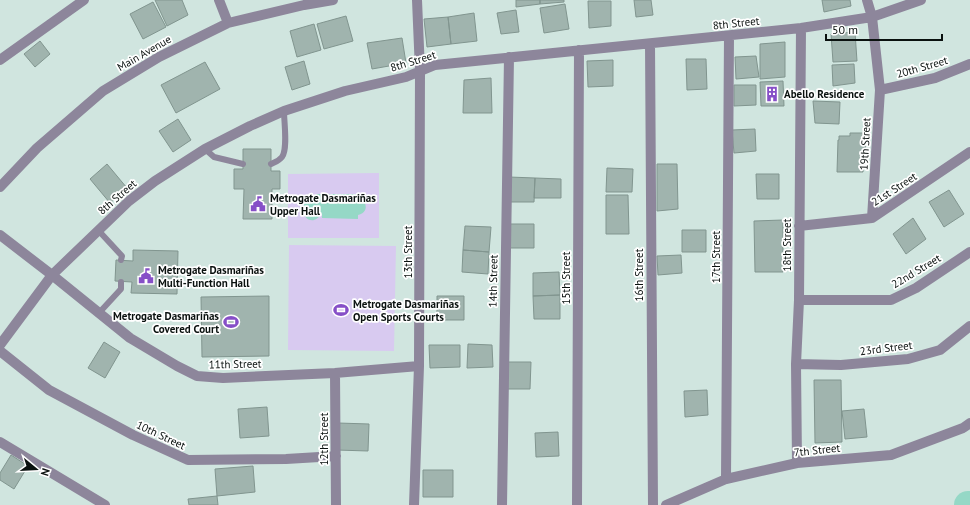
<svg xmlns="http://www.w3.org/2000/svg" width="970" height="505" font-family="'PT Sans',sans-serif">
<rect width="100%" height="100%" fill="#d0e5df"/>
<path fill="#d8caf0" d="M379 173V238H288V174Z
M289 245 396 246 394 351 288 350Z"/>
<path fill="#95d8c6" d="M316 194H359V199L365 203C367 209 365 213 358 215V219L322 218V213C309 235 289 200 315 200Z"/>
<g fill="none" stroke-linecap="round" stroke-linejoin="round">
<path stroke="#95d8c6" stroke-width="28" d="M968 505H970"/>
</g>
<path fill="#a0b4ae" stroke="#81958f" d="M155 0H182L188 15 167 26Z
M516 0H540V4L516 7Z
M540 0H564V2L540 4Z
M634 0H651L653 15 636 17Z
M822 0H850L851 6 824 12Z
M588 1H611V26L589 28Z
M153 2 166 27 143 39 130 14Z
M565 4 569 29 544 33 540 8Z
M516 10 519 32 501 34 497 13Z
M474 13 477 41 451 44 448 17Z
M346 16 353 41 324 49 317 24Z
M448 17 451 44 427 47 424 19Z
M314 24 321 50 297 57 290 31Z
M855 32 857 61 833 62 831 34Z
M402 38 406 63 372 69 367 43Z
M40 41 50 54 35 67 24 54Z
M785 42V77L760 79V44Z
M756 56 759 77 736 79 735 57Z
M686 59H706L707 89 687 90Z
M613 60V86L588 87 587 61Z
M304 61 310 84 292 90 285 67Z
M205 62 220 89 176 113 161 85Z
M854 64 855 83 833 86 832 65Z
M491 78 492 113H463L464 80Z
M783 81 784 106H761L760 82Z
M734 85H756V105L734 106Z
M813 101 840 102 839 124 815 123Z
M178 119 191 140 173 152 159 131Z
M755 129 756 151 734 153 732 130Z
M850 133H866L865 158H864L863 172H837L838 140H839V136H850Z
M243 149H271V171H280V189H272V219H243L244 189H234V169H243Z
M107 164 127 188 110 203 90 179Z
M657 164H677L678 209 657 211Z
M607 168 633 169 632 192H606Z
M756 174H779V199H757Z
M509 177 535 178 534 202H508Z
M535 178 561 179V198H534Z
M949 190 964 214 944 227 929 202Z
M606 195H628L629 234H606Z
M913 218 926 239 906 254 893 234Z
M783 220V272H755L754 221Z
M507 224H534V248H507Z
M465 226 491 227 489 252 463 250Z
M682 230H706V252H682Z
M133 250 178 251 177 294 131 293 132 282 115 281 116 260 133 261Z
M463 250 489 252 488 274 462 272Z
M681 255 682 273 658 275 657 256Z
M559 272 560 295 533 296V273Z
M560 295V319H534L533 296Z
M269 296V356L202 357 201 297Z
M437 296H464V320H437Z
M104 342 120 352 105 378 88 368Z
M468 344 492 345 493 367 467 368Z
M429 345H460V367L430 368Z
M506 362H531L530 389H506Z
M814 380H841L842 442 815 443Z
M707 390 708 415 685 417 684 391Z
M267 407 269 436 240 438 238 409Z
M864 409 867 437 845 439 842 411Z
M338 423 369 424 368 451 337 450Z
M558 432 559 456 536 457 535 433Z
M11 455 28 466 14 489 0 480V473Z
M253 466 255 492 217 496 215 469Z
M423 470H453V497H423Z
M217 496 218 505H189L188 499Z"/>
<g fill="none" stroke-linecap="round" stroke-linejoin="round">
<path stroke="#8d869b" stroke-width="6" d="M205 149 214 157 243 164
M271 164C275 162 279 161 282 157 288 149 284 122 284 111
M98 230 122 256 121 260
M98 314 121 289V282"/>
<path stroke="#8d869b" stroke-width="10" d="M219 0 228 23
M867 0 872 17 880 90 872 218
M650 44 653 505
M0 60 84 0
M880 90 935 78 970 64
M0 187 37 148 103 91 159 57 228 23 304 5 333 0
M799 226 872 218 970 152
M0 235 52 275 130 338 177 366 197 376 223 378 335 373 419 366
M799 300H891L916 288 970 252
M0 345 52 275 129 201 155 181 205 149 250 126 284 111 345 91 406 77 435 65 801 28 872 17 921 0
M0 351 49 390 133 435 188 460 286 459 336 456
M796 364 841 365 908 359 940 350 970 326
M335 373 336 505
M0 442 105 505
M797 463 796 364 799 300 801 28
M726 479 729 36
M414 505 419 366 420 71 417 0
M502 505 509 57
M577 505 579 50
M666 505 726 479 797 463 891 455 963 428 970 423"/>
</g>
<defs>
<g id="building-bare" transform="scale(1.2)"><path d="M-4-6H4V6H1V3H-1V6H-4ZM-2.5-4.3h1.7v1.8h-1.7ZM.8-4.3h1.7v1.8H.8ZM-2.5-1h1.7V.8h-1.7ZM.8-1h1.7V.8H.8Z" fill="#864fc7" stroke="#fff" stroke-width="2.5" paint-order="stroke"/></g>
<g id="civic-bare" transform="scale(1.2)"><path d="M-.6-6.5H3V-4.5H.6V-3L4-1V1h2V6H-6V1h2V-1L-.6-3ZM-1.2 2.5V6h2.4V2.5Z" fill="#864fc7" stroke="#fff" stroke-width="2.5" paint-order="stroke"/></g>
<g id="stadium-bare" transform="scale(1.2)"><path d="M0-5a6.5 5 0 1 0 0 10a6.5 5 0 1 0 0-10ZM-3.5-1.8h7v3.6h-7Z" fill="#864fc7" stroke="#fff" stroke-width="2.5" paint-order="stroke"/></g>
</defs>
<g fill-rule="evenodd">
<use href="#building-bare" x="772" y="94"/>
<use href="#civic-bare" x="258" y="204"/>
<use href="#civic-bare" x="146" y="276"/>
<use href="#stadium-bare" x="341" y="310"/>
<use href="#stadium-bare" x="231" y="322"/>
</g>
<g text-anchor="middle" stroke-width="3.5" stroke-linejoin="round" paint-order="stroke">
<g font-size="11" fill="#0a110f" stroke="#fff">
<text transform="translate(736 23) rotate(-6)" y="4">8th Street</text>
<text transform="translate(144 53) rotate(-30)" y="4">Main Avenue</text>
<text transform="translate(413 61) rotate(-17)" y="4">8th Street</text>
<text transform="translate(922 67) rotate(-16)" y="4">20th Street</text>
<text transform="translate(865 144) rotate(-87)" y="4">19th Street</text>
<text transform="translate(894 189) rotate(-33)" y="4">21st Street</text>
<text transform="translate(117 197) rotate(-41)" y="4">8th Street</text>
<text transform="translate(787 245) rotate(-90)" y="4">18th Street</text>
<text transform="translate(408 252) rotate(-90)" y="4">13th Street</text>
<text transform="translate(716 257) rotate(-90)" y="4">17th Street</text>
<text transform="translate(916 271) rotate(-31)" y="4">22nd Street</text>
<text transform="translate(639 275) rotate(-90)" y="4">16th Street</text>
<text transform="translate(566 278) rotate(-90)" y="4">15th Street</text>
<text transform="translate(493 281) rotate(-89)" y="4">14th Street</text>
<text transform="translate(886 348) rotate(-7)" y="4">23rd Street</text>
<text transform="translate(235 364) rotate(-1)" y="4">11th Street</text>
<text transform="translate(161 435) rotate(25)" y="4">10th Street</text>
<text transform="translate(324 439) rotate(-90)" y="4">12th Street</text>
<text transform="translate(817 450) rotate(-6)" y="4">7th Street</text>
</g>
<g font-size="11" font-weight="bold" fill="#0a110f" stroke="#fff" text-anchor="start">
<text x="784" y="98">Abello Residence</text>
<text x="270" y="202">Metrogate Dasmariñas<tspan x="270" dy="13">Upper Hall</tspan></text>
<text x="158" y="274">Metrogate Dasmariñas<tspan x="158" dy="13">Multi-Function Hall</tspan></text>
<text x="353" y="308">Metrogate Dasmariñas<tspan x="353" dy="13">Open Sports Courts</tspan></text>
<text x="219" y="320" text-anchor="end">Metrogate Dasmariñas<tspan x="219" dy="13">Covered Court</tspan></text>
</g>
</g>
<g transform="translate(36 469) rotate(108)" stroke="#ffffff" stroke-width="3" paint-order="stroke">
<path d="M0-3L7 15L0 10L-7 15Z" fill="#0a110f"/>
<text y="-6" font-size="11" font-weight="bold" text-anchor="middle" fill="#0a110f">N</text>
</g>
<path d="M826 34v6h116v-6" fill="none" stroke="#0a110f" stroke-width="2"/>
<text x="832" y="34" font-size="12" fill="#0a110f" stroke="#ffffff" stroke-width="3" paint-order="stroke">50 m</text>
</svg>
